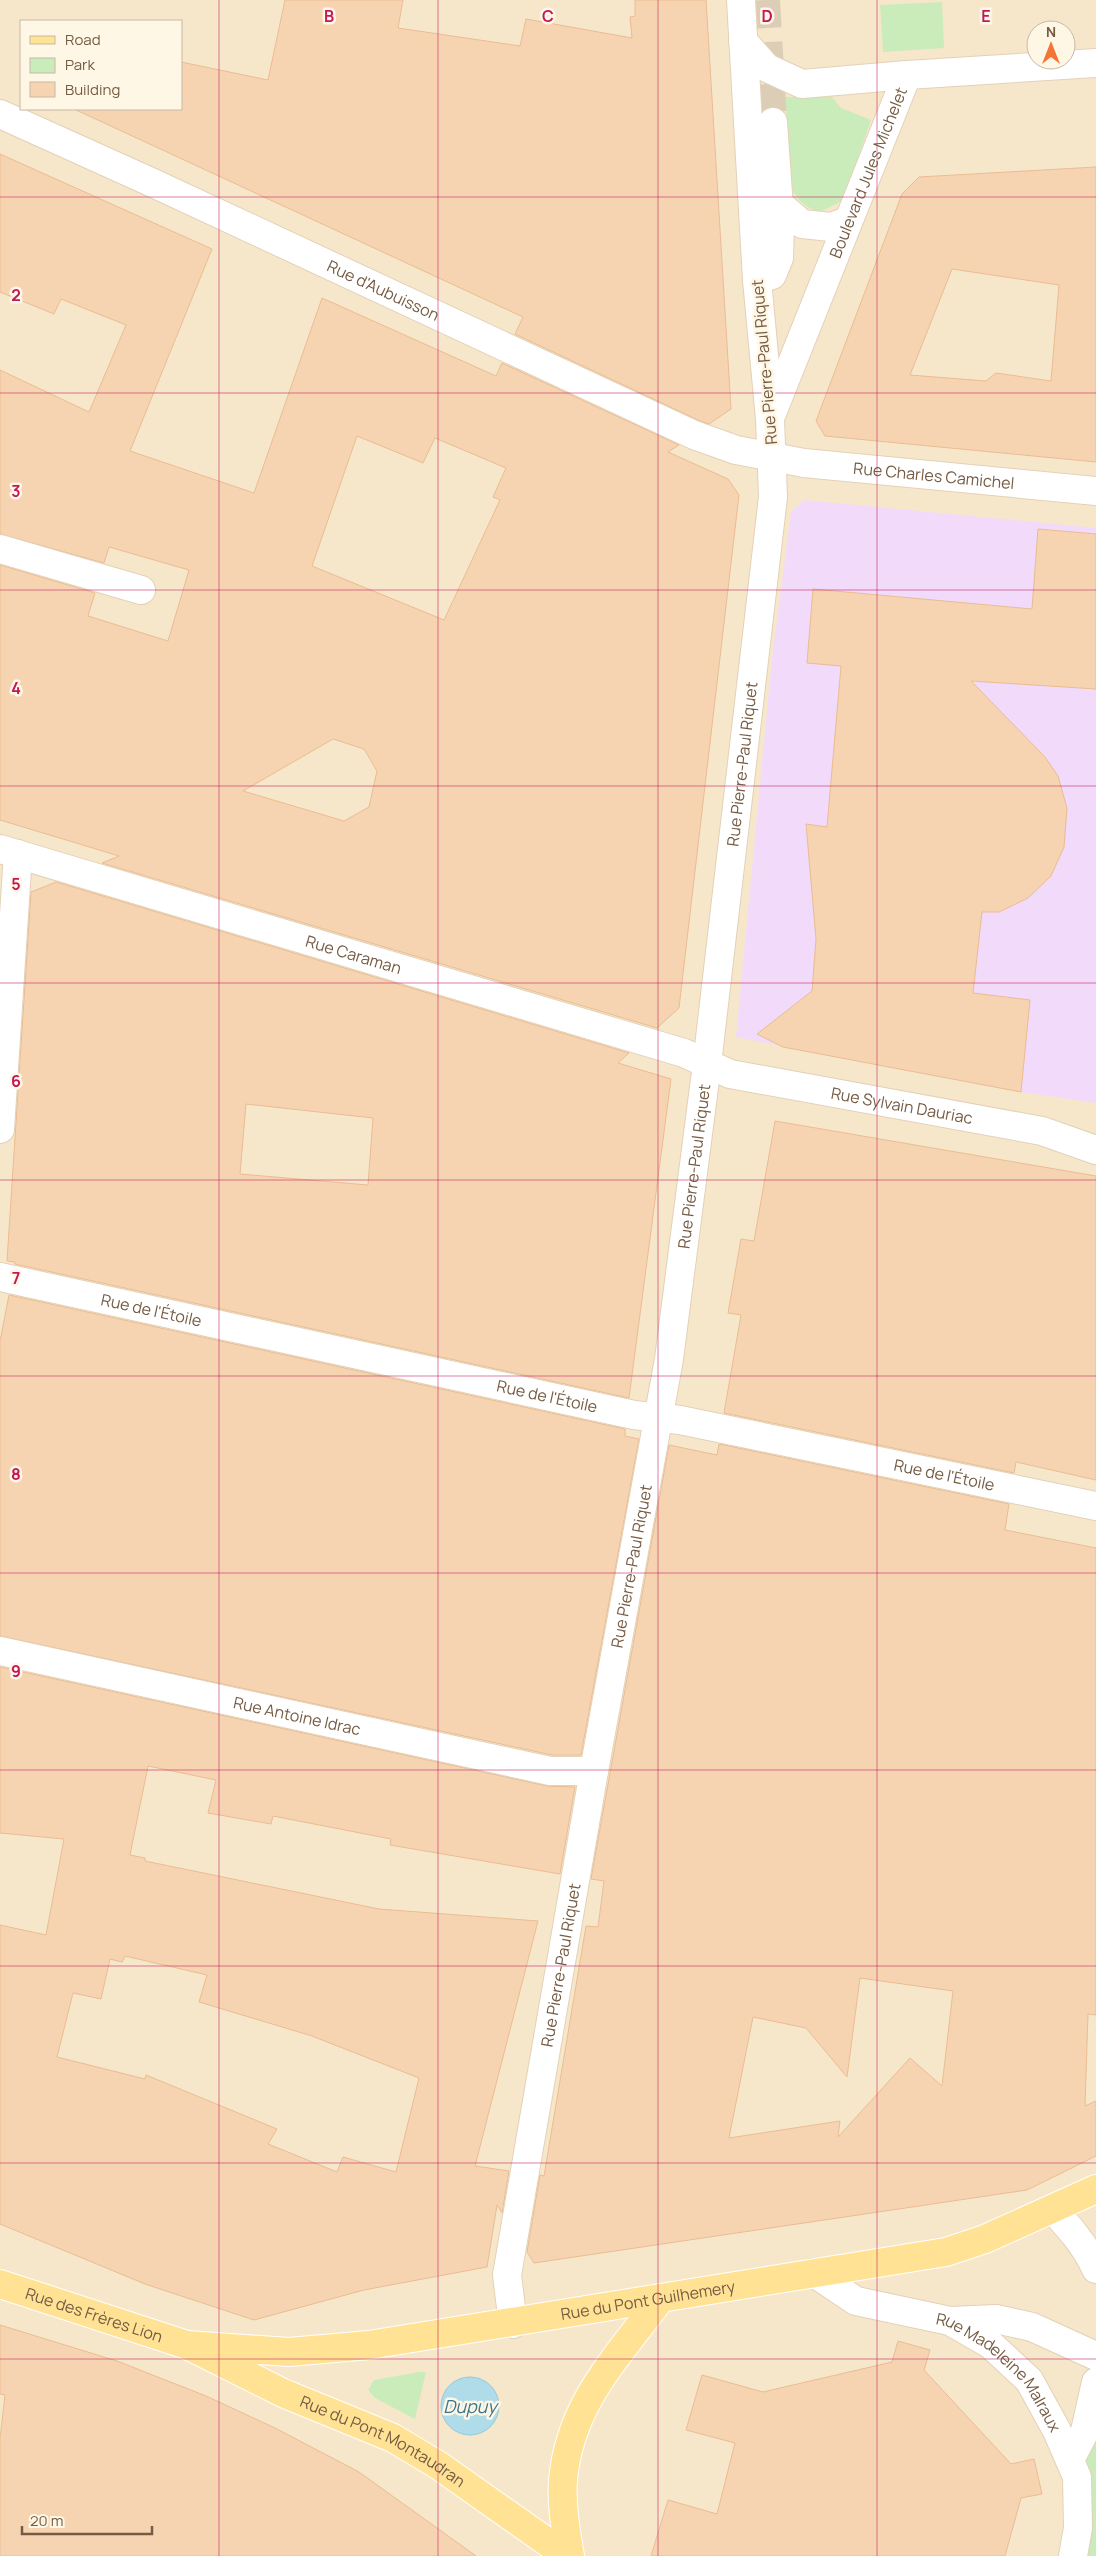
<svg xmlns="http://www.w3.org/2000/svg" width="1096" height="2556" font-family="Manrope,sans-serif">
<rect width="100%" height="100%" fill="#fef5dc"/>
<path fill="#f7e7ca" fill-rule="evenodd" d="M0 0H1096V2556H0ZM21 21H181V109H21ZM1036 30H1066V60H1036Z"/>
<path fill="#f2dafa" d="M804 500 1096 528V1103L1021 1092 736 1037 772 658 791 512Z"/>
<path fill="#c9ecba" d="M942 2 944 48 883 52 880 5Z
M785 97H832L841 108 871 120 848 187 840 202 820 212C807 208 800 203 793 191Z
M419 2372H426L415 2419 375 2398 368 2390 374 2380Z
M1096 2434V2556H1086L1090 2498 1085 2452Z"/>
<path fill="#b0dbe9" stroke="#95c9dc" d="M441 2406a29 29 0 1 1 58 0a29 29 0 1 1-58 0Z"/>
<path fill="#f6d4b2" stroke="#eabc91" fill-rule="evenodd" d="M285 0H403L398 28 520 46 526 19 632 38 630 17 635 16V0H706L731 409 709 424 700 421 515 334 523 317 74 109H181V62L268 80Z
M0 154 212 249 130 451 254 493 322 298 496 376 502 363 679 445 668 452 728 479 739 495 679 1008 657 1028 102 863 119 856 0 820V565L95 593 88 616 168 641 189 570 109 547 104 563 0 534V370L89 412 126 325 61 299 54 314 0 292ZM357 436 423 463 435 438 506 468 493 497 500 500 444 620 312 566ZM333 739 364 749 377 771 369 807 344 821 243 791Z
M1096 167V462L825 436 816 421 902 194 919 177ZM952 269 1059 285 1051 381 996 373 986 381 910 375Z
M1038 529 1096 534V689L971 681 1045 757 1058 776 1067 808 1064 847 1051 876 1028 898 999 912H982L973 993 1030 1000 1021 1092 783 1047 757 1034 812 991 816 939 806 824 827 827 841 666 807 663 813 589 1032 609Z
M56 882 629 1053 618 1063 671 1079 629 1398 15 1264V1262L7 1261 31 892ZM246 1104 373 1118 368 1185 240 1174Z
M775 1121 1096 1176V1480L1016 1462 1014 1473 724 1413 741 1315 728 1313 741 1239 754 1241Z
M9 1295 625 1429V1436L639 1439 581 1755H552L0 1636V1341Z
M719 1444 1009 1504 1005 1530 1096 1548V2015L1088 2014 1085 2106 1096 2101V2156L1027 2190 534 2263 527 2252 540 2175 544 2176 586 1926 598 1927 604 1881 591 1879 669 1445 717 1455ZM860 1978 953 1991 942 2086 910 2058 838 2137 840 2121 729 2138 753 2017 806 2028 847 2077Z
M0 1667 547 1786 575 1787 560 1874 390 1845 391 1839 273 1816 271 1824 208 1813 216 1780 148 1766 130 1855 145 1858V1861L379 1909 538 1921 475 2166 509 2171 502 2213 497 2205 487 2267 364 2290 254 2320 145 2284 0 2224V1925L46 1935 64 1839 0 1833ZM125 1956 207 1975 199 2002 312 2036 419 2078 396 2172 343 2157 337 2172 268 2144 277 2129 146 2075 145 2079 57 2057 73 1993 101 1999 110 1959 122 1962Z
M0 2325 117 2361 206 2396 275 2428 359 2472 476 2556H0V2439L5 2395 0 2394Z
M898 2341 930 2350 924 2370 1011 2464 1034 2459 1042 2494 1021 2498 1005 2556H651L668 2500 717 2514 735 2443 686 2430 702 2375 763 2392 892 2362Z"/>
<g fill="none" stroke-linecap="round" stroke-linejoin="round">
<path stroke="#dcceb6" stroke-width="28" stroke-dasharray="28 14" stroke-linecap="butt" d="M766 0 773 122"/>
<g stroke="#e3d1b8" stroke-width="30">
<g id="minor">
<path d="M743 41 767 68 802 84 907 75"/>
<path id="s1" d="M0 114 153 183 694 435 736 450 804 463 1096 491"/>
<path d="M778 203 802 224 831 227 848 221"/>
<path d="M757 280 772 275 779 258 780 222 773 122"/>
<path id="s2" d="M772 413 907 75 1096 63"/>
<path d="M0 549 141 590"/>
<path id="s3" d="M0 849 684 1053 730 1074 1042 1131 1096 1150"/>
<path d="M0 1129 18 854"/>
<path id="s4" d="M0 1277 634 1415 680 1420 1096 1506"/>
<path id="s5" d="M0 1651 550 1771H594"/>
<path d="M1052 2209C1070 2228 1086 2246 1096 2269"/>
<path id="s6" d="M814 2273 856 2301 950 2321 990 2344 1029 2380 1057 2431 1077 2477 1078 2528 1073 2556"/>
<path d="M950 2321 996 2319 1032 2327 1096 2356"/>
<path id="s7" d="M513 2324 507 2275 594 1771 669 1359 707 1064 773 497 770 419 757 280 741 0"/>
<path d="M1070 2460 1085 2431 1096 2382"/>
</g>
</g>
<g stroke="#fff" stroke-width="30">
<g id="major">
<path id="s8" d="M0 2284 187 2345 283 2393 393 2438 438 2465 567 2556"/>
<path id="s9" d="M187 2345 289 2352 369 2345 946 2252 985 2239 1096 2189"/>
<path d="M570 2556C566 2532 561 2504 563 2480 570 2403 617 2358 661 2298"/>
</g>
</g>
<use href="#minor" stroke="#fff" stroke-width="28"/>
<use href="#major" stroke="#ffe293" stroke-width="28"/>
</g>
<path fill="none" stroke="#c2185b" stroke-width="1" stroke-opacity="0.55" d="M219 0V2556M438 0V2556M658 0V2556M877 0V2556M0 197H1096M0 393H1096M0 590H1096M0 786H1096M0 983H1096M0 1180H1096M0 1376H1096M0 1573H1096M0 1770H1096M0 1966H1096M0 2163H1096M0 2359H1096"/>
<g text-anchor="middle" stroke-width="5" stroke-linejoin="round" paint-order="stroke">
<g font-size="16" fill="#755b43" stroke="#fff7e5">
<text dy="6" stroke="none"><textPath href="#s2" startOffset="259">Boulevard Jules Michelet</textPath></text>
<text dy="6" stroke="none"><textPath href="#s1" startOffset="422">Rue d'Aubuisson</textPath></text>
<text transform="translate(764 362) rotate(-95)" y="6">Rue Pierre-Paul Riquet</text>
<text dy="6" stroke="none"><textPath href="#s1" startOffset="1009">Rue Charles Camichel</textPath></text>
<text dy="6" stroke="none"><textPath href="#s7" startOffset="1579">Rue Pierre-Paul Riquet</textPath></text>
<text dy="6" stroke="none"><textPath href="#s3" startOffset="369">Rue Caraman</textPath></text>
<text dy="6" stroke="none"><textPath href="#s3" startOffset="939">Rue Sylvain Dauriac</textPath></text>
<text dy="6" stroke="none"><textPath href="#s7" startOffset="1174">Rue Pierre-Paul Riquet</textPath></text>
<text dy="6" stroke="none"><textPath href="#s4" startOffset="155">Rue de l'Étoile</textPath></text>
<text dy="6" stroke="none"><textPath href="#s4" startOffset="560">Rue de l'Étoile</textPath></text>
<text dy="6" stroke="none"><textPath href="#s4" startOffset="965">Rue de l'Étoile</textPath></text>
<text dy="6" stroke="none"><textPath href="#s7" startOffset="769">Rue Pierre-Paul Riquet</textPath></text>
<text dy="6" stroke="none"><textPath href="#s5" startOffset="304">Rue Antoine Idrac</textPath></text>
<text dy="6" stroke="none"><textPath href="#s7" startOffset="364">Rue Pierre-Paul Riquet</textPath></text>
<text dy="6" stroke="none"><textPath href="#s9" startOffset="465">Rue du Pont Guilhemery</textPath></text>
<text dy="6" stroke="none"><textPath href="#s8" startOffset="99">Rue des Frères Lion</textPath></text>
<text dy="6" stroke="none"><textPath href="#s6" startOffset="218">Rue Madeleine Malraux</textPath></text>
<text dy="6" stroke="none"><textPath href="#s8" startOffset="415">Rue du Pont Montaudran</textPath></text>
</g>
<g font-size="18" font-style="italic" fill="#3c758b" stroke="#fff7e5">
<text x="470" y="2413">Dupuy</text>
</g>
</g>
<g font-size="16" text-anchor="middle" font-weight="bold" fill="#c2185b" stroke="#fff7e5" stroke-width="5" stroke-linejoin="round" paint-order="stroke">
<text x="329" y="22">B</text>
<text x="548" y="22">C</text>
<text x="767" y="22">D</text>
<text x="986" y="22">E</text>
<text x="16" y="301">2</text>
<text x="16" y="497">3</text>
<text x="16" y="694">4</text>
<text x="16" y="890">5</text>
<text x="16" y="1087">6</text>
<text x="16" y="1284">7</text>
<text x="16" y="1480">8</text>
<text x="16" y="1677">9</text>
</g>
<rect x="20" y="20" width="162" height="90" fill="#fff7e5" stroke="#c8b9a4"/>
<rect x="30" y="36" width="25" height="8" fill="#ffe293" stroke="#c8b9a4"/>
<text x="65" y="45" font-size="15" fill="#755b43">Road</text>
<rect x="30" y="58" width="25" height="15" fill="#c9ecba" stroke="#c8b9a4"/>
<text x="65" y="70" font-size="15" fill="#755b43">Park</text>
<rect x="30" y="82" width="25" height="15" fill="#f6d4b2" stroke="#c8b9a4"/>
<text x="65" y="95" font-size="15" fill="#755b43">Building</text>
<g transform="translate(1051 45)"><circle r="24" fill="#fff7e5" stroke="#c8b9a4"/>
<path d="M0-4L9 19L0 12L-9 19Z" fill="#f57435"/>
<text y="-8" font-size="14" font-weight="bold" text-anchor="middle" fill="#755b43">N</text>
</g>
<path d="M22 2526v8h130v-8" fill="none" stroke="#755b43" stroke-width="2.5"/>
<text x="30" y="2526" font-size="15" fill="#755b43" stroke="#fff7e5" stroke-width="4" paint-order="stroke">20 m</text>
</svg>
